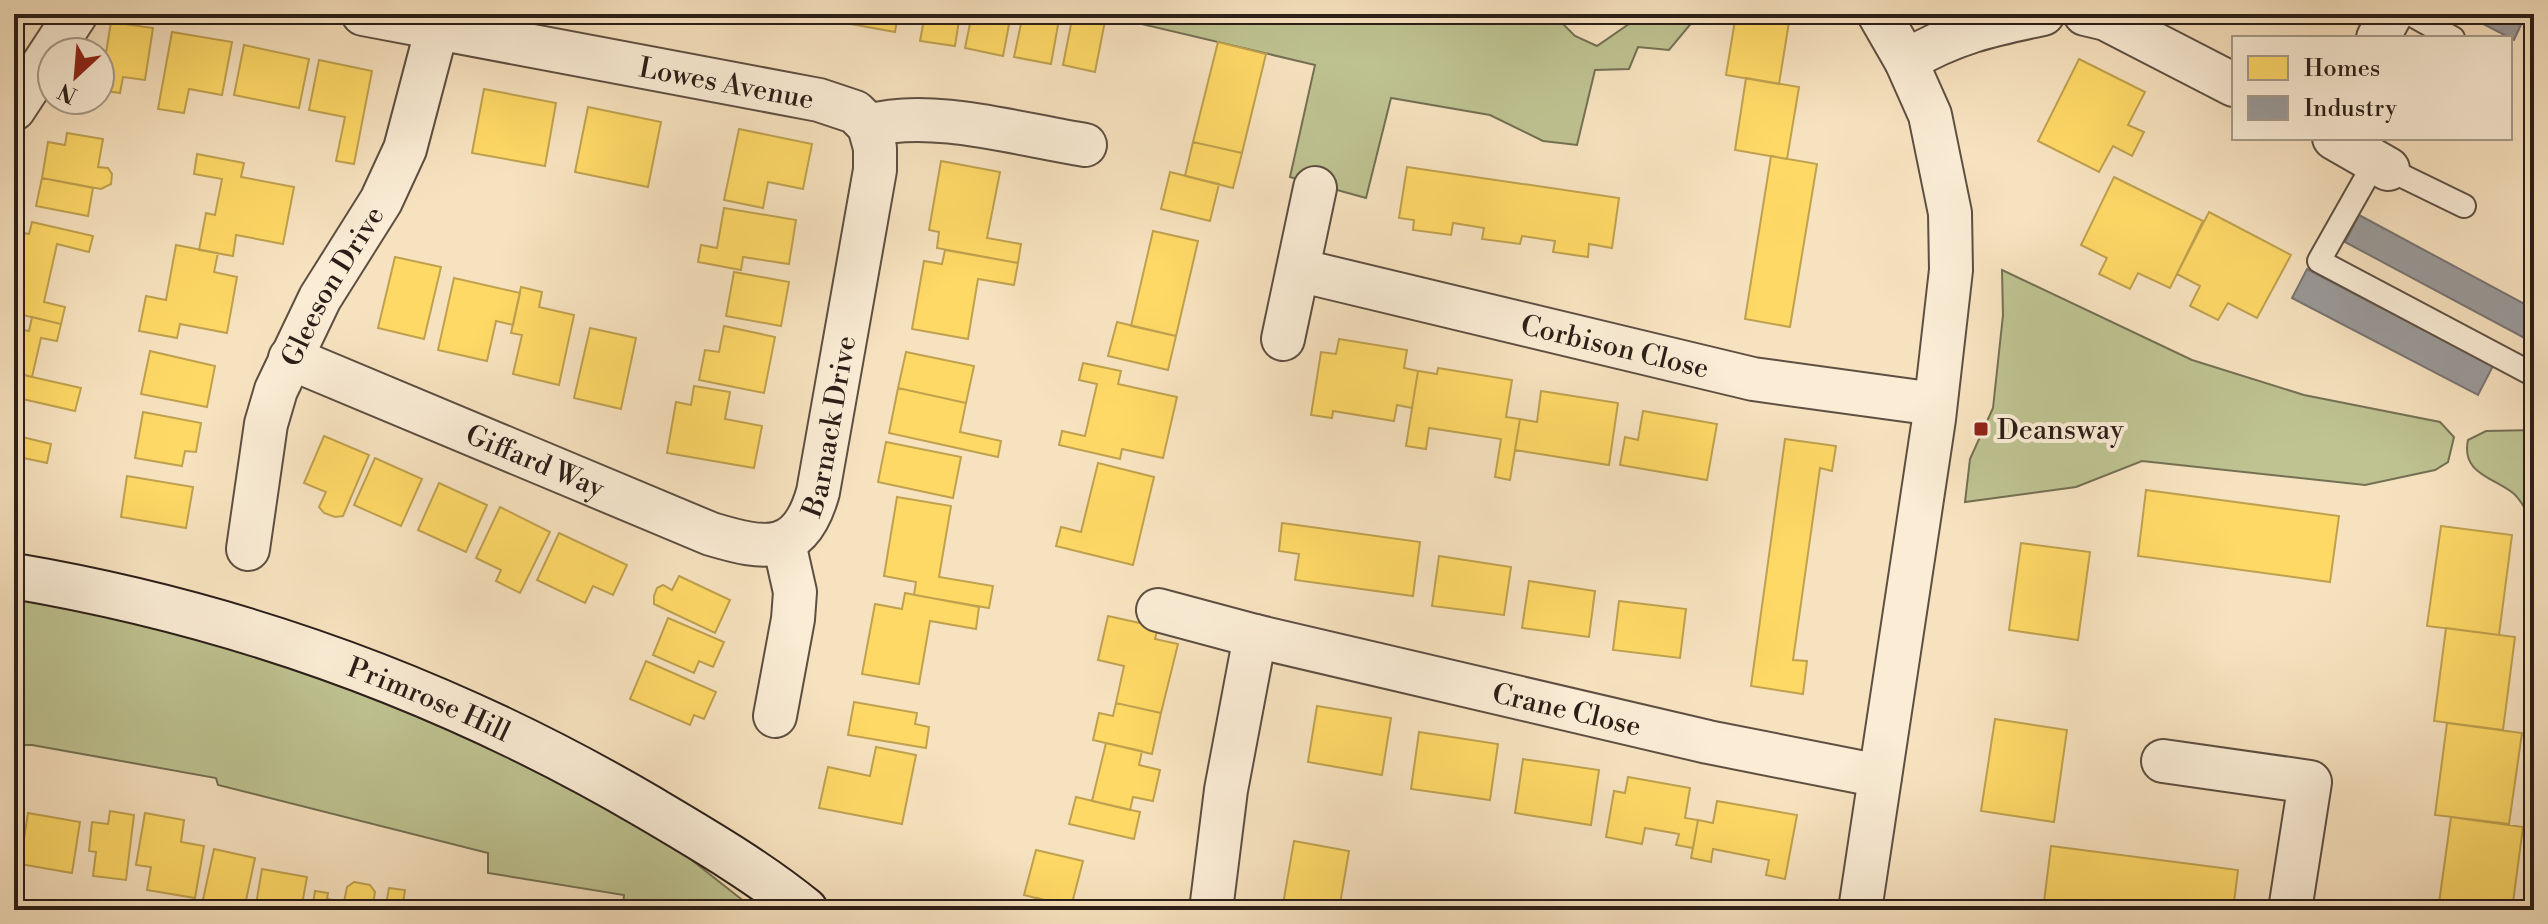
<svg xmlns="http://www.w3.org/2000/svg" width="2548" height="924" font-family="'Libre Bodoni',serif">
<rect width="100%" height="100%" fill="#f7e2bf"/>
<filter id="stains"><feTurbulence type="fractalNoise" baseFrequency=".0025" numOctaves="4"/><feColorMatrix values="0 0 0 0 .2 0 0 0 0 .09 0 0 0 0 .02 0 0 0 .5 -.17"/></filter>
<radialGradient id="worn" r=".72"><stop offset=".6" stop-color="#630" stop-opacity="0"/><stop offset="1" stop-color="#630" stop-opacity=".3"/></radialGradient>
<path fill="#bec391" stroke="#747054" stroke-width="2" d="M1115 14H1553L1575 36 1597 46 1636 19 1639 14H1705L1698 15 1669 50 1638 47 1629 69 1595 70 1577 145 1543 141 1490 115 1391 98 1366 198 1290 177 1315 65 1116 18Z
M2002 270 2192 360 2304 395 2440 422 2454 437 2448 462 2435 470 2365 485 2142 461 2076 487 1965 502 1970 459 1993 408 2003 315Z
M2534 430V525C2528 515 2522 500 2513 493 2492 477 2461 473 2468 440L2486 431Z
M14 591 152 618 390 698 641 820 755 910H623L624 895 488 873V853L218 785 216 778 32 745H14Z"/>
<path fill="#ffd966" stroke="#bfa14f" stroke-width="2" d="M819 14H898L895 32 818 18Z
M925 14H960L955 46 920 41Z
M972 14H1011L1003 56 965 48Z
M1023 14H1060L1051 64 1014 57Z
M1073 14 1106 16 1095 72 1063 65Z
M1736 14 1789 22 1779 84 1726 75Z
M111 22 153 28 145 80 123 77 120 93 100 90Z
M172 32 232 42 222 95 189 89 184 113 158 109Z
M1218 42 1266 54 1242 153 1193 142Z
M244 45 309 59 299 108 234 95Z
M2079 59 2145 92 2128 125 2144 132 2132 156 2113 146 2099 172 2038 141Z
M319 60 372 71 354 164 336 161 345 117 309 110Z
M1746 78 1799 87 1787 159 1735 150Z
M484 89 556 103 545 166 472 153Z
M588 107 661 122 648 187 575 172Z
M739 129 812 144 803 189 768 182 763 208 724 200Z
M67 133 103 139 98 167 108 168 112 174 111 184 101 189 42 178 48 142 65 145Z
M1193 142 1242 153 1233 188 1185 176Z
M197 154 244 163 241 177 294 187 283 244 236 235 233 256 199 250 206 213 215 215 222 179 194 174Z
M1771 156 1817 164 1790 327 1745 319Z
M941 161 1000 172 987 238 1021 244 1018 263 937 248 939 232 929 230Z
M1407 167 1619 198 1612 248 1589 244 1588 257 1553 252 1555 241 1522 236 1520 244 1482 239 1484 228 1453 223 1451 235 1413 230 1414 220 1399 218Z
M1170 172 1219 184 1210 221 1161 209Z
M2114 177 2203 221 2170 288 2138 273 2130 289 2099 274 2107 258 2081 245Z
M42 178 93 188 88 216 36 206Z
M724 208 796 220 789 264 743 257 741 270 698 262 701 245 717 248Z
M2209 212 2291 255 2257 318 2228 303 2218 320 2190 306 2200 286 2177 274Z
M32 222 93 236 89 252 57 244 44 302 65 307 61 324 14 313V231L29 234Z
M1153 231 1198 241 1176 336 1131 326Z
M176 245 218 253 214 272 237 277 227 333 180 324 177 338 139 331 146 296 166 300Z
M945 250 1018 263 1014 285 978 279 968 339 912 329 924 261 942 264Z
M395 257 441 267 424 339 378 328Z
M734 272 789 282 781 326 726 316Z
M454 278 520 293 513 325 496 321 487 361 438 350Z
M521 287 542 292 539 307 574 315 559 385 513 374 522 335 511 333Z
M32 317 61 324 57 341 41 338 32 377 14 372V328L29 331Z
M1117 322 1176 336 1168 370 1108 356Z
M724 326 775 337 764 393 699 380 705 350 719 352Z
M590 328 636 338 621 409 574 398Z
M1339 339 1407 350 1404 368 1418 371 1412 408 1397 405 1394 421 1333 411 1332 418 1311 415 1321 352 1336 354Z
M150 351 215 366 207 407 141 394Z
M906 352 974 366 966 403 898 388Z
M1083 363 1121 371 1118 384 1177 397 1163 458 1122 449 1120 459 1059 445 1062 431 1085 436 1097 384 1079 380Z
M1438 368 1512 380 1506 417 1520 419 1510 480 1495 477 1501 439 1429 428 1426 449 1406 446 1418 371 1437 374Z
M19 374 81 388 75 411 18 398 14 416V391Z
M694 386 730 392 725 419 762 426 754 468 667 453 676 402 691 405Z
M898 388 966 403 960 432 1001 441 998 457 889 433Z
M1541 391 1618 403 1609 465 1515 450 1520 419 1537 422Z
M1643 411 1717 424 1707 480 1620 465 1625 437 1638 440Z
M143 412 201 423 196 452 185 451 182 466 135 458Z
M14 435 51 444 47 463 14 456Z
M324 436 369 455 343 516 335 517 324 513 319 507 326 492 304 483Z
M1785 439 1836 446 1832 471 1820 468 1793 660 1807 661 1803 694 1751 686Z
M886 442 961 457 953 498 878 482Z
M375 458 422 479 401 526 354 505Z
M1098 463 1154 477 1133 565 1056 546 1061 527 1081 532Z
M127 476 193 487 186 528 121 517Z
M439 483 487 505 466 552 418 530Z
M2146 490 2339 516 2330 582 2138 556Z
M897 497 951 506 939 577 993 586 989 608 914 595 916 582 884 576Z
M500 507 550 532 520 593 496 581 501 570 476 558Z
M1282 523 1420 542 1413 596 1295 580 1299 554 1279 551Z
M2441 526 2512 535 2499 635 2427 626Z
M559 533 627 565 613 595 593 586 585 603 537 580Z
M2021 543 2090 552 2078 640 2009 630Z
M1439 556 1511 567 1504 615 1432 606Z
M679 576 730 600 715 633 654 604V596L657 588 663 585 672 590Z
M1529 581 1595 591 1589 637 1522 628Z
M905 593 979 607 976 629 930 621 919 684 862 674 875 604 902 609Z
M1619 601 1686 609 1680 658 1613 650Z
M1108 616 1158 627 1155 639 1178 644 1161 713 1116 703 1124 666 1098 660Z
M668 618 724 642 713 667 699 661 694 673 653 655Z
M2446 628 2515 637 2503 730 2434 721Z
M646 661 716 692 704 719 694 715 690 725 630 699Z
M854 702 917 713 915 724 929 727 926 748 848 735Z
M1116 703 1161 713 1152 754 1093 740 1099 713 1113 716Z
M1317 706 1391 718 1382 775 1308 762Z
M1995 719 2067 730 2054 822 1981 811Z
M2447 723 2522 733 2509 824 2435 815Z
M1419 732 1498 744 1490 800 1411 789Z
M1106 743 1142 751 1139 765 1160 770 1153 801 1133 797 1130 810 1092 801Z
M876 747 916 755 902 824 819 808 828 767 870 776Z
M1523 759 1599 770 1591 825 1515 813Z
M1628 777 1690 788 1685 818 1698 820 1693 848 1676 845 1679 834 1645 828 1642 844 1606 837 1614 791 1625 793Z
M1076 797 1140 812 1134 839 1069 824Z
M1717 801 1797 815 1785 879 1766 875 1769 860 1713 849 1711 862 1691 858 1698 820 1713 823Z
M110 811 134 815 126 880 93 876 96 852 89 851 92 822 108 824Z
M28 813 80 822 72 873 20 864Z
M145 813 184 820 181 842 204 846 195 898 147 890 151 867 136 865Z
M2451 817 2523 827 2512 910H2438Z
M1294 841 1349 851 1339 910H1282Z
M2051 846 2238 870 2233 910H2043Z
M214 849 255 858 244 910H229L202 904Z
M1036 850 1083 861 1071 907 1024 895Z
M262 869 307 877 301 910H255Z
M354 882 370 885 375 892 372 910H312L315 891 328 893 327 899 344 902 347 887Z
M389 888 405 890 402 910H385Z
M1037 898 1071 907 1085 910H1034Z"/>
<path fill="#999" stroke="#787472" stroke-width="2" d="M2464 14H2526L2514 40Z
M2359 215 2534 309V343L2345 242Z
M2307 269 2493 366 2478 395 2292 298Z"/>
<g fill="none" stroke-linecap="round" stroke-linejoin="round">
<g stroke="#5e4f42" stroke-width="26">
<path id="lane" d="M2410 14 2453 38
M2375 162 2319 261 2534 375
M2388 169 2464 206"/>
</g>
<g stroke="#5e4f42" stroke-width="46">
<g id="street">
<path id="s1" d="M363 14 819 100 855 112 869 126"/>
<path d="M2085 14 2106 19 2234 85"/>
<path d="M2378 38 2391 14"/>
<path d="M1906 61C1953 33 1990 25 2043 14"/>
<path d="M14 109 76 14"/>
<path d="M869 126C930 108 1021 135 1085 145"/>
<path d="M2334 138 2388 169"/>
<path id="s2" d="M1298 270 1753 379 1935 404"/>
<path d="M1283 339 1315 188"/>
<path id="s3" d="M290 358 711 534C765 550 800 557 818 492L875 170V148L869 126"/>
<path id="s4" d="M248 549 266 424 276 390 320 298 381 201 405 149 437 28"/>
<path d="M1158 610 1255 636"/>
<path d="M775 716 793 619 795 592 784 543"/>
<path d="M2163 761 2310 782 2290 910"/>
<path id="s5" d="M1211 910 1226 790 1255 636 1708 742 1880 776"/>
<path d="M1860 910 1934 419 1951 270 1950 213 1930 115 1906 61 1879 14"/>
</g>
</g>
<g stroke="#2b1e18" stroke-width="48">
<g id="secondary">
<path id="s6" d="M14 576C238 614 452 692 648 807 702 839 757 871 805 910"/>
</g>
</g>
<use href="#lane" stroke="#faecd5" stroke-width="22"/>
<use href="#street" stroke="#faecd5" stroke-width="42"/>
<use href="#secondary" stroke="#faecd5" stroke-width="44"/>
</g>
<rect fill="#8f2418" stroke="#faecd5" stroke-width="3" x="1973" y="421" width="16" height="16" rx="4"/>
<g text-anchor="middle" stroke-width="8" stroke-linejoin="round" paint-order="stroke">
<g font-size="28" fill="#2b1e18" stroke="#faecd5">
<text dy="10" stroke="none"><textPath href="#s1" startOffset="370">Lowes Avenue</textPath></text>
<text dy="10" stroke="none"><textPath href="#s4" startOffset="280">Gleeson Drive</textPath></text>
<text dy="10" stroke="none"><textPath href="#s2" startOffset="326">Corbison Close</textPath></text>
<text dy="10" stroke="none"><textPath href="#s3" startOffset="660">Barnack Drive</textPath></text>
<text dy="10" stroke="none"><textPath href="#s3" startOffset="266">Giffard Way</textPath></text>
<text dy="10" stroke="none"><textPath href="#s6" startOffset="434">Primrose Hill</textPath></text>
<text dy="10" stroke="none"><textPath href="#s5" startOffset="598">Crane Close</textPath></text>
</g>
<g font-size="28" fill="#2b1e18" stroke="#faecd5" text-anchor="start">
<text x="1997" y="439">Deansway</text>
</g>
</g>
<rect width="2548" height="924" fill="none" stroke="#f7e2bf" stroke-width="48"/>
<rect x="16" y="16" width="2516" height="892" fill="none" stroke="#2b1e18" stroke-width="4"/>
<rect x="24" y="24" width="2500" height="876" fill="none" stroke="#2b1e18" stroke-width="2"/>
<rect x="2232" y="36" width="280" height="104" fill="#faecd5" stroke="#a79a89" stroke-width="2"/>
<rect x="2248" y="56" width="40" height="24" fill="#ffd966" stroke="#a79a89" stroke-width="2"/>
<text x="2304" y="76" font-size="24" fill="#2b1e18">Homes</text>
<rect x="2248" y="96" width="40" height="24" fill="#999999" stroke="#a79a89" stroke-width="2"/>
<text x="2304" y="116" font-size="24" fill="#2b1e18">Industry</text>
<g transform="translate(76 76) rotate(206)"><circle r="38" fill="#faecd5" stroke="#a79a89" stroke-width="2"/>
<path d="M0-6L14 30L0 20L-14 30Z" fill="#8f2418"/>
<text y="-12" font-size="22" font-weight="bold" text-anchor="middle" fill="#2b1e18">N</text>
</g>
<rect width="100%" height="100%" filter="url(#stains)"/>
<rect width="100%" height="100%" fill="url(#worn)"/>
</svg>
